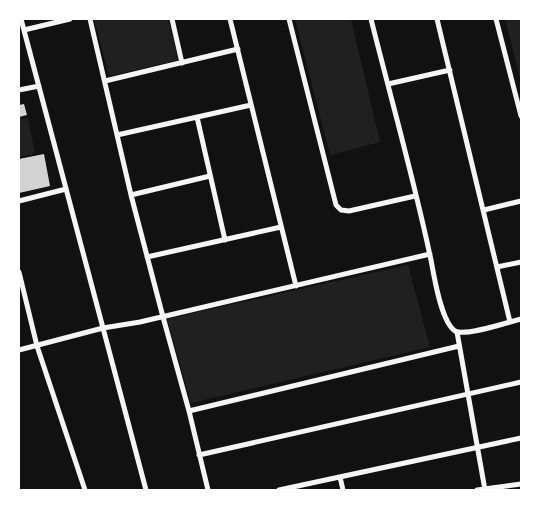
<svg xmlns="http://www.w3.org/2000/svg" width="540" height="509" font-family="Signika,sans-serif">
<rect width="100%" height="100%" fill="#111"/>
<path fill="#202020" d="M94 19H168L178 60 109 76Z
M295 19H351L380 142 330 155Z
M505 19H521V82Z
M28 118 35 153 19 157V119Z
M408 265 430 347 191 403 167 319Z"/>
<path fill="#d3d3d3" d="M24 104 27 115 19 117V105Z
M44 154 50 186 19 193V159Z"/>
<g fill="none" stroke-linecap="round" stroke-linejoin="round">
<path stroke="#f5f5f5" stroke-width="5" d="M21 19 146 490
M90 19 131 195 163 317 189 411 208 490
M172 19 182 63
M230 19 296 286
M289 19 336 205 341 210 349 211 415 196
M371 19C391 99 414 179 431 260 434 276 441 322 455 331 465 337 508 322 521 319
M437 19 510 322
M496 19 521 116
M24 30 70 19
M105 81 238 49
M388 84 450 70
M19 90 39 86
M197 117 225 240
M117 135 251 105
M131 195 210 176
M19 201 66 189
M484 210 521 201
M147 257 281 227
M497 267 521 262
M19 272 37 346 85 490
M457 332 485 490
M19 350 103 328 140 322 430 254
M189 411 459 346
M199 455 521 382
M340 477 343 490
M279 490 521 438
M477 490 521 484"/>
</g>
<rect width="540" height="509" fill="none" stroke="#ffffff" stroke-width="40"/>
</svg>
